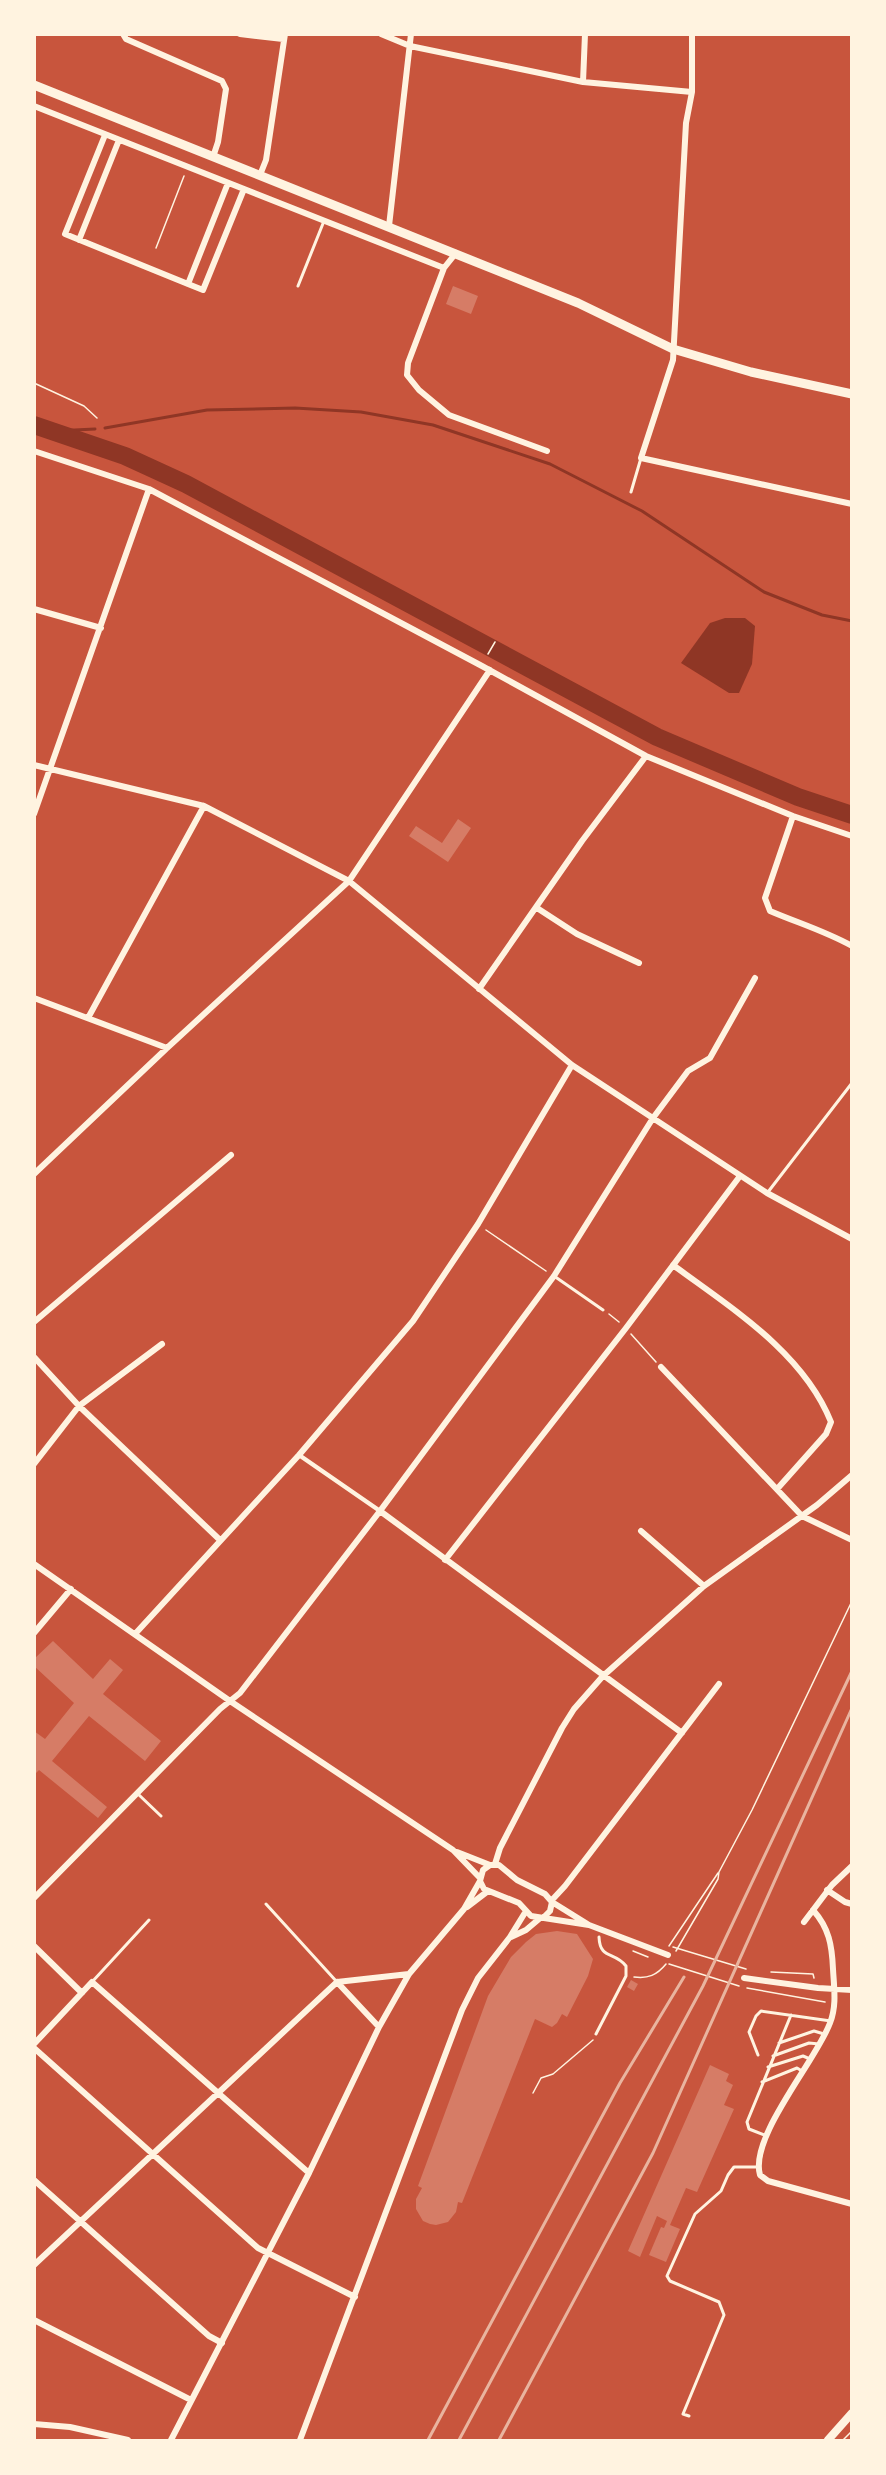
<svg xmlns="http://www.w3.org/2000/svg" width="886" height="2475" font-family="Signika,sans-serif">
<rect width="100%" height="100%" fill="#c8553d"/>
<path fill="#8f3625" d="M725 618H745L755 626 752 664 739 693H729L681 663 710 623Z"/>
<g fill="none" stroke-linecap="round" stroke-linejoin="round">
<path stroke="#8f3625" stroke-width="3" d="M105 428 207 410 295 408 361 412 433 425 550 464 642 511 764 592 822 615 852 621
M54 431 95 429"/>
<path stroke="#8f3625" stroke-width="18" d="M34 425 125 456 186 484 657 737 798 797 852 815"/>
</g>
<path fill="#d67c66" d="M453 286 478 296 471 314 446 304Z
M458 819 471 828 448 862 409 836 416 826 442 843Z
M53 1641 93 1679 110 1659 123 1670 103 1694 161 1741 145 1761 89 1716 52 1761 107 1807 98 1818 39 1770 34 1775V1731L45 1739 74 1703 34 1666V1659Z
M557 1931 577 1934 593 1959 588 1976 567 2017 562 2014 557 2023 552 2027 535 2019 462 2203 458 2202 456 2212 448 2222 436 2225 430 2224 423 2221 416 2209V2199L422 2188 418 2186 488 1996 511 1957 526 1942 536 1934Z
M631 1980 638 1984 634 1991 627 1987Z
M710 2065 729 2074 726 2081 733 2085 724 2105 734 2109 697 2192 686 2188 670 2225 680 2229 666 2262 649 2255 661 2227 664 2228 667 2221 657 2216 640 2257 628 2251Z"/>
<g fill="none" stroke-linecap="round" stroke-linejoin="round">
<path stroke="#fff3e0" stroke-width="1.5" d="M156 248 184 176
M34 383 84 406 97 418
M488 654 495 642
M486 1230 546 1271
M609 1314 619 1322
M631 1334 656 1362
M669 1946 718 1873
M673 1947 746 1969
M633 1951 648 1957
M676 1951 718 1879 719 1872 752 1810 852 1601
M669 1964 739 1986
M771 1972 813 1974 814 1978
M634 1977C648 1979 657 1975 666 1964
M747 1988 825 2002
M533 2093 541 2078 553 2074 593 2040
M843 2440 852 2431"/>
<path stroke="#fff3e0" stroke-width="3" d="M298 286 324 221
M631 492 641 458
M768 1192 852 1083
M554 1276 603 1310
M138 1794 161 1816
M266 1904 337 1982
M92 1982 149 1920
M596 2034 626 1976V1966C614 1951 600 1960 599 1937
M779 2043 814 2031 824 2034
M758 2055 749 2032 756 2016 761 2011 831 2021
M773 2056 809 2043 819 2044
M768 2067 803 2056 810 2059
M762 2082 797 2068 802 2071
M767 2136 749 2129 747 2122 791 2015
M689 2416 683 2414 724 2315 719 2302 670 2281 667 2276 695 2214 721 2191 728 2175 734 2167H758"/>
<path stroke="#fff3e0" stroke-width="4.5" d="M299 1455 380 1511"/>
<path stroke="#fff3e0" stroke-width="6" d="M123 34 126 39 222 81 226 89 218 142 213 157
M240 34 283 39
M381 34 410 46 583 82 692 92
M692 34V92L686 123 673 360 641 458 852 504
M583 82 585 34
M34 106 444 268
M105 135 65 234 188 284
M260 175 266 160 285 34
M228 183 188 284 203 290 244 189
M389 226 411 34
M79 240 119 140
M456 253 444 268 408 363 407 375 419 390 449 415 547 451
M34 451 149 489 482 666 646 756 793 816 852 836
M34 609 101 628
M34 765 204 806 349 881 572 1065 767 1193 852 1239
M34 814 149 489
M793 816 765 898 770 911C798 923 825 931 852 946
M537 908 577 934 639 963
M479 989 582 841 646 756
M34 998 167 1048
M88 1018 204 806
M34 1174 167 1048 349 881 490 670
M673 1265C731 1308 803 1352 831 1422L826 1434 778 1488
M34 1322 231 1155
M34 1357 79 1406 220 1540
M661 1367 802 1516 852 1540
M34 1464 79 1406 162 1344
M380 1511 682 1733
M641 1531 704 1586
M445 1560 626 1328 740 1176
M34 1564 230 1701 453 1850 480 1878
M34 1633 71 1589
M135 1634 299 1455 413 1321 478 1224 572 1065
M457 1852 490 1865
M495 1864 500 1848 562 1728 574 1709 603 1676 704 1586 817 1505 852 1475
M827 1890 845 1902 852 1904
M34 1898 220 1709 240 1693 380 1511 554 1276 653 1118 688 1071 710 1058 755 978
M552 1900 565 1886 719 1684
M467 1907 488 1891
M813 1910C829 1928 832 1945 833 1969 834 1988 837 2005 830 2023 816 2061 749 2137 760 2175L768 2181 852 2204
M544 1917 550 1911 552 1902
M804 1922 832 1885 852 1866
M589 1925 531 1916 519 1903 484 1889 480 1881 483 1870 490 1865H499L517 1880 545 1894 552 1902 589 1925 668 1955
M511 1937 526 1930 539 1919
M34 1946 82 1993
M744 1978 818 1988 852 1990
M337 1982 379 2027
M34 2044 92 1982 309 2173
M34 2048 258 2248 355 2297
M34 2180 209 2336 222 2343
M34 2265 337 1982 409 1974
M34 2320 191 2400
M34 2424 70 2427 128 2440
M171 2440 309 2173 379 2027 409 1974 464 1909 480 1881
M300 2440 462 2010 478 1978 510 1937 526 1911"/>
<path stroke="#fff3e0" stroke-width="8" d="M828 2440 852 2413"/>
<path stroke="#fff3e0" stroke-width="9" d="M34 85 578 303 673 349 751 372 852 394"/>
<path stroke="#e9b49f" stroke-width="3" d="M428 2440 620 2083 684 1977
M459 2440 703 1986 852 1671
M499 2440 653 2153 852 1708"/>
</g>
<rect width="886" height="2475" fill="none" stroke="#fff3e0" stroke-width="72"/>
</svg>
